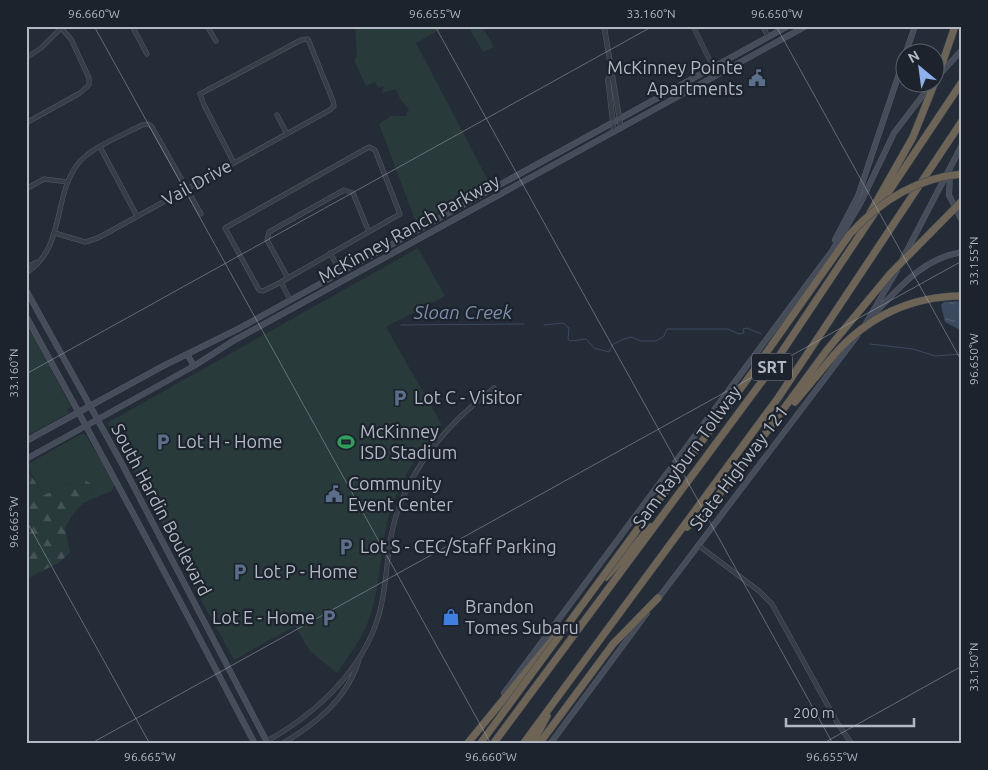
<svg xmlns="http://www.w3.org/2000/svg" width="988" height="770" font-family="Ubuntu,sans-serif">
<defs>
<pattern id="forest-firs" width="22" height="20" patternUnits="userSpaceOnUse" patternTransform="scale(1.25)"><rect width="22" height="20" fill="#293a3a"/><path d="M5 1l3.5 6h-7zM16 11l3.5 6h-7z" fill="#465455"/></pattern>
<pattern id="water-ripples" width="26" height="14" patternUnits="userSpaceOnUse" patternTransform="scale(1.25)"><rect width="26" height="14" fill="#3b495f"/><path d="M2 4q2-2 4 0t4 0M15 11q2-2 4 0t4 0" fill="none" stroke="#556174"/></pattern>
</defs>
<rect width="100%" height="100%" fill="#242c37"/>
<path fill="#293a3a" d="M355 26H446L416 43 490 184 417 225 379 124 391 116H406L409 109 400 99 396 89 382 93 384 86 378 87 375 82 366 86 354 60 357 56Z
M468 26H482L494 47 483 52Z
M418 248 445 296 386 327 442 425C420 450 402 477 391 509 380 542 382 577 372 610 366 633 351 653 337 673L310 651 295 626 234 660 195 589 180 556 107 423Z
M26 322 71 407 67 409 69 413 26 436Z
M81 434 86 435 114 484 112 491 92 499 91 484 74 481 44 495 26 465Z"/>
<path fill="url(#forest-firs)" d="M26 468 44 495 74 481 85 480 91 484 92 499C78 504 72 515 65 528L70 552 60 562 26 579Z"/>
<path fill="url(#water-ripples)" d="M959 301 962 302V331L945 322 941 305 944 302Z"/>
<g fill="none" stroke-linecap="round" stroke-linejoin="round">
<path stroke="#3b495f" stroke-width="1" d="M401 325 524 324
M544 325 563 323 569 328 568 339 570 341 586 339 594 348 609 352 613 344 624 339 631 337 641 341H656L664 336 667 329H728L739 334 744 333 743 329 747 328 761 334
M870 344 913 349 935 356 962 354"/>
<g stroke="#555b66" stroke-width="5">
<path id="minor" d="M132 26 147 54
M207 26 216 41
M693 26 717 75
M763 26 768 37
M26 58 41 48 61 28
M277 115 287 134
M26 123 80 93 89 85V78L71 39 61 28
M100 147 137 216
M369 147 375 150 400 214 281 282 263 291 259 290 225 228Z
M26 189 44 179 68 182
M55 233 85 242 98 238 330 110 334 106 333 101 308 39 301 40 200 94 204 105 234 163
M330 253 341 272
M26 267 37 262
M26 273C65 249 53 197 77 165 89 148 123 135 142 125L149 124 152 127 201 214
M288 278 267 240 269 232 344 190 353 193 369 232
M281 282 290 300
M698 545 759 591 772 604 838 724 852 744
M267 741C319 712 370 664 382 602 388 572 387 542 397 513 414 462 452 420 494 388
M282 744C317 723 347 699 359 660"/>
</g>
<g stroke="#555b66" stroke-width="5.5">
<path id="tertiary" d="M604 26 621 128
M610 74 608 80 614 132"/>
</g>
<g stroke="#555b66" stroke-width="6">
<path id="secondary" d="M906 52 915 26
M940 74 962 50
M950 174 949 195 962 221
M835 240 858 196 906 53
M902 260 962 145
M26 290 121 462 268 744
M874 314C901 286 922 259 962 252
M26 316C104 458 180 600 255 744
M865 325 897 270
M187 354 194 366
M26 441 163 366 238 329 788 26
M26 459 194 366 233 341 806 26
M657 600 857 336
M504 693 832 251 861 202 894 133 933 82
M550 744 647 613"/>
</g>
<g stroke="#424853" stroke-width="8">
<path id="motorway" d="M870 213 913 137 935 82
M795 402 834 355
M687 527 701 516 731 480 827 350
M606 577 651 527
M467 744 557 634
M480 744 508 706
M493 744 763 380 962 82
M523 744 778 398 962 121
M532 744 547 716
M539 744 613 644 658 598"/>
</g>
<use href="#minor" stroke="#373e48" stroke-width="4"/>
<use href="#tertiary" stroke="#373e48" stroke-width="4.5"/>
<use href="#secondary" stroke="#464d5a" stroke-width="5"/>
<use href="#motorway" stroke="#6d6455" stroke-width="7"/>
<g stroke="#424853" stroke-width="8" stroke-linecap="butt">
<path id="motorway-bridge" d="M936 82 955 26
M827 350 890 274 962 201
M834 355C867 317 911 296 962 296
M508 706 752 373 850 234C880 201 916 178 962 174"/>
</g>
<use href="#motorway-bridge" stroke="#6d6455" stroke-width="7"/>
</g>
<path fill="none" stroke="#b2b8c4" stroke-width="1" stroke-opacity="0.45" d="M94 26 491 744M435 26 833 744M776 26 962 362M26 374 653 26M26 520 150 744M90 744 962 261M822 744 962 666"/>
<defs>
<g id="civic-bare" transform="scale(1.35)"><path d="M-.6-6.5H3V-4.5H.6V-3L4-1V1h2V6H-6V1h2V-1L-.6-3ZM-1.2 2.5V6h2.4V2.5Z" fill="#5c6f8a" stroke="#1c232d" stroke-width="2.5" paint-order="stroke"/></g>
<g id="parking-bare" transform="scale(1.35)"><path d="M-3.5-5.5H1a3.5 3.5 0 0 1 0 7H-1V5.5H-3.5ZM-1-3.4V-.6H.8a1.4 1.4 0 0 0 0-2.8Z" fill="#5c6f8a" stroke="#1c232d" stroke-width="2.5" paint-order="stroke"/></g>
<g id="stadium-bare" transform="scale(1.35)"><path d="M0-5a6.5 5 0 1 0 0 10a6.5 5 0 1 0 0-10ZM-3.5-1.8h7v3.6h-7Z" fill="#2e9e5b" stroke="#1c232d" stroke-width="2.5" paint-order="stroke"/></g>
<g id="shop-bare" transform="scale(1.35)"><path d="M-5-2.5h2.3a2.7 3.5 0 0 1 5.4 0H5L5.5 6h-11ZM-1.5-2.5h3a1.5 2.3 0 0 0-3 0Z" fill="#3f7fe0" stroke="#1c232d" stroke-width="2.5" paint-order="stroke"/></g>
</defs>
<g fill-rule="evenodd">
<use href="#civic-bare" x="757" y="78"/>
<use href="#parking-bare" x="400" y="398"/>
<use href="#parking-bare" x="163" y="442"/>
<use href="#stadium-bare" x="346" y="442"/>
<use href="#civic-bare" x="334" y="494"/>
<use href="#parking-bare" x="346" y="547"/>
<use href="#parking-bare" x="240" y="572"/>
<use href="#shop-bare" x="451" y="617"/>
<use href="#parking-bare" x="329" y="618"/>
</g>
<g text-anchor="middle" stroke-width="4.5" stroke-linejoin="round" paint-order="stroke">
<rect fill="#1c232d" stroke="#858b97" stroke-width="1" x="752" y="353.5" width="40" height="27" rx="4"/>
<g font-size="16" font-weight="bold" fill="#b2b8c4">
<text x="772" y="373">SRT</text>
</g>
<g font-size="18" fill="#b2b8c4" stroke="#1c232d" text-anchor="start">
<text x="743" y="74" text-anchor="end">McKinney Pointe<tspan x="743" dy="21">Apartments</tspan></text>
<text x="414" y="404">Lot C - Visitor</text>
<text x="360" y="438">McKinney<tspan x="360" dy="21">ISD Stadium</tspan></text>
<text x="177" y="448">Lot H - Home</text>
<text x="348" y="490">Community<tspan x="348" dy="21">Event Center</tspan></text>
<text x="360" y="553">Lot S - CEC/Staff Parking</text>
<text x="254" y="578">Lot P - Home</text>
<text x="465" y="613">Brandon<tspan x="465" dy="21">Tomes Subaru</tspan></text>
<text x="315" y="624" text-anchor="end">Lot E - Home</text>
</g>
<g font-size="18" fill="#b2b8c4" stroke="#1c232d">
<text transform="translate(197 183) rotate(-29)" y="6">Vail Drive</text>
<text transform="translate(409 229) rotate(-29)" y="6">McKinney Ranch Parkway</text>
<text transform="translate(687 457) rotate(-54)" y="6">Sam Rayburn Tollway</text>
<text transform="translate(739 468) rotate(-53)" y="6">State Highway 121</text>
<text transform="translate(161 510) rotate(62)" y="6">South Hardin Boulevard</text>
</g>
<g font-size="19" font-style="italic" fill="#7d8eaa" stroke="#1c232d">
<text x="463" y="319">Sloan Creek</text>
</g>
</g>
<rect width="988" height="770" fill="none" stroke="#1c232d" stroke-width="55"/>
<g transform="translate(920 68) rotate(331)"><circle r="24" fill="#1c232d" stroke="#585f69"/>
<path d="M0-4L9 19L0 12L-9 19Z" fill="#8fb0ec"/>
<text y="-8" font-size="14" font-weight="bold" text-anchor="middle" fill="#b2b8c4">N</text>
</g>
<path d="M786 718v8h128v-8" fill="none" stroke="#b2b8c4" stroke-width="2.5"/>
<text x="793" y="718" font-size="15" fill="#b2b8c4" stroke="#1c232d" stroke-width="4" paint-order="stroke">200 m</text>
<rect x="28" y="28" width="932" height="714" fill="none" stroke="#b2b8c4" stroke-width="2"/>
<g font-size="12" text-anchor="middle" fill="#b2b8c4">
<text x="94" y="18">96.660°W</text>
<text x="435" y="18">96.655°W</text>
<text x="651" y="18">33.160°N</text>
<text x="777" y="18">96.650°W</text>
<text transform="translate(974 261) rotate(-90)" y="4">33.155°N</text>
<text transform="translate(974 359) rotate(-90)" y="4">96.650°W</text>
<text transform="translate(14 373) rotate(-90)" y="4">33.160°N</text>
<text transform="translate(14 522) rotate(-90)" y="4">96.665°W</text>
<text transform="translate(974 667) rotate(-90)" y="4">33.150°N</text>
<text x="150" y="761">96.665°W</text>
<text x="491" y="761">96.660°W</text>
<text x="832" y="761">96.655°W</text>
</g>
</svg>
